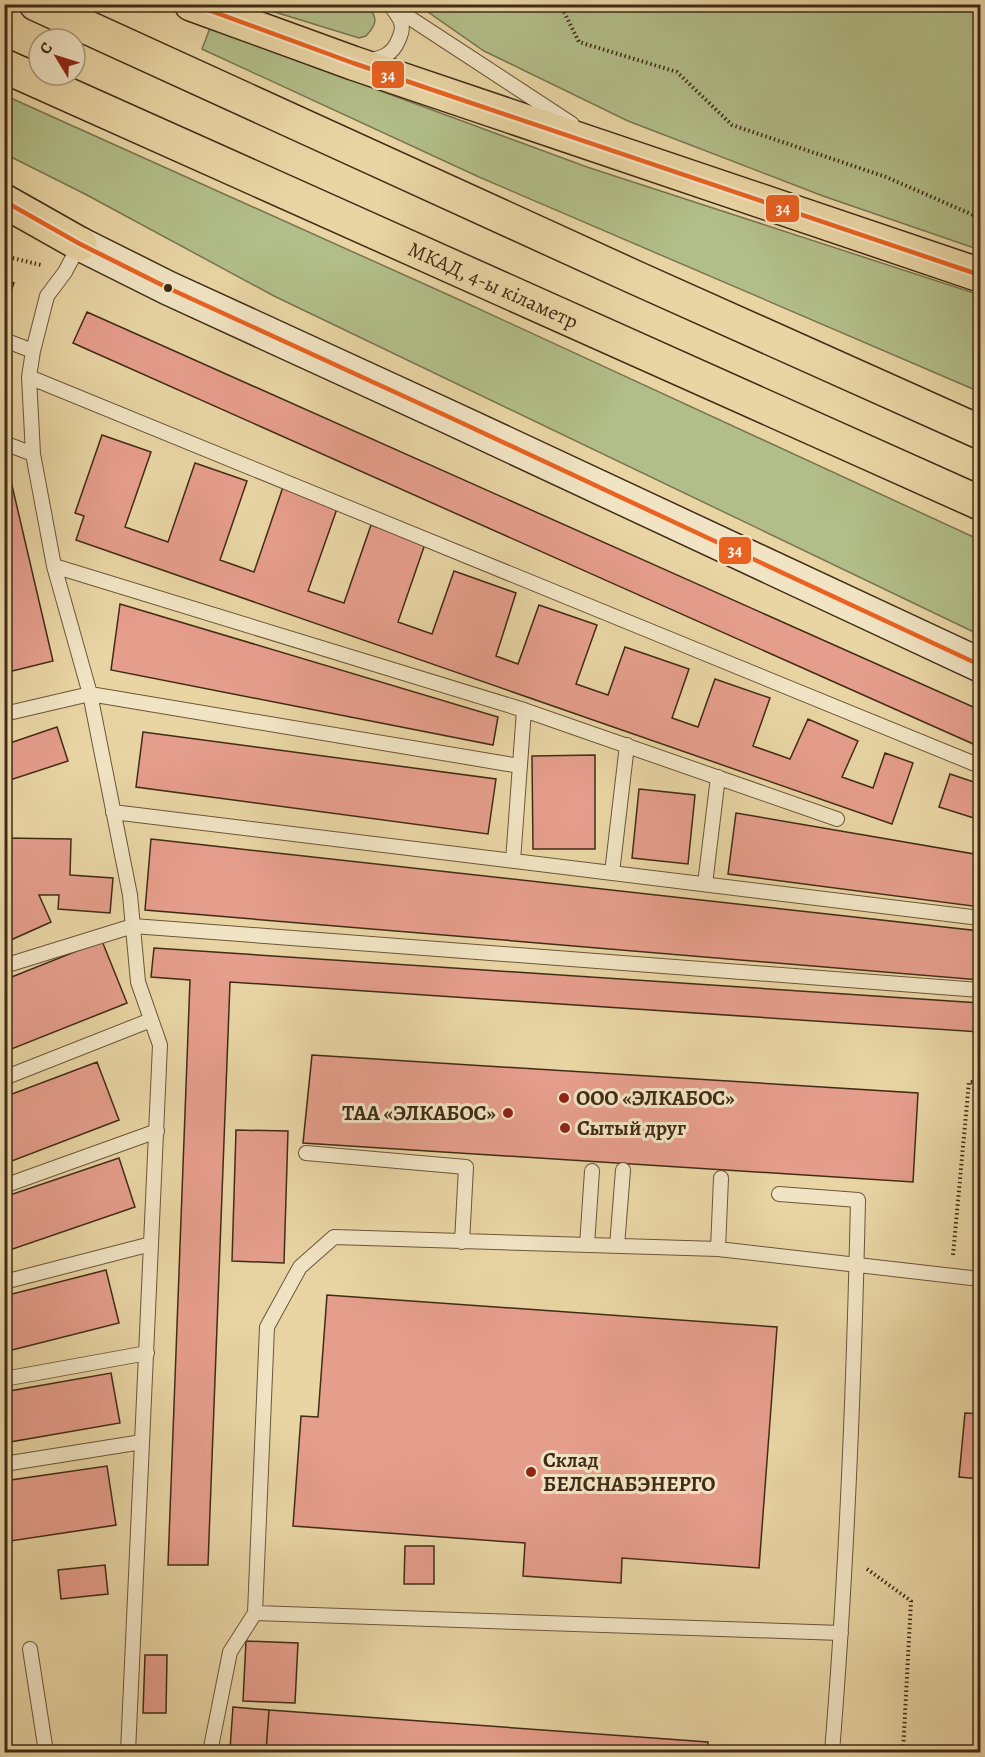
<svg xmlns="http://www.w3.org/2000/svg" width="985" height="1757" font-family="Alegreya,serif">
<rect width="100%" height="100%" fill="#e9d5a4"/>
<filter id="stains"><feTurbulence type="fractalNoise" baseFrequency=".00333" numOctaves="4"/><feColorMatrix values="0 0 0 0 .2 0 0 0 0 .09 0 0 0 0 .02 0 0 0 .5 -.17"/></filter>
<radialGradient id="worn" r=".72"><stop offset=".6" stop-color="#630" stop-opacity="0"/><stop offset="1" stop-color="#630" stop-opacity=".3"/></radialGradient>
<path fill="#b2be89" stroke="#7a7450" stroke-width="1.5" d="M252 5H368C378 19 377 24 366 36L359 38Z
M418 5H980V250L823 196 628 121 484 51Z
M210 28 587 167 980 295V392L479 177 202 49Z
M4 95 451 296 980 540V635L274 296 85 194 5 154Z"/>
<path fill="#e69e8c" stroke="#412b16" stroke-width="1.5" d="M4 279 14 283 4 309Z
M87 312 980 710V747L73 343Z
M102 435 151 452 125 527 168 542 195 463 247 481 220 560 254 572 283 487 338 506 308 591 344 603 371 525 425 544 398 622 432 634 454 571 516 593 496 656 518 664 539 605 597 625 576 684 608 695 625 647 689 669 672 718 698 727 715 679 770 698 753 746 790 759 808 719 858 741 842 777 873 788 885 753 913 763 892 824 76 540 84 516 75 513Z
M4 463 7 464 53 661 4 673Z
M120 604 498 717 493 745 111 670Z
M57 727 68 761 4 782V745Z
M143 732 496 779 488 834 136 787Z
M595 755V849H533L532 756Z
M950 774 980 784V820L939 807Z
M639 789 695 795 688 864 632 858Z
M736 813 980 855V907L728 874Z
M4 838 71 839 70 875 113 878 110 913 58 909 59 895H39L51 922 4 943Z
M151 839 980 931V980L145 910Z
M102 941 127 1003 4 1052V980Z
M154 948 980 1003V1032L230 982 208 1565H168L190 980 151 977Z
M312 1055 918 1093 913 1182 303 1143Z
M97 1062 119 1120 4 1164V1097Z
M236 1130 288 1131 284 1263 232 1261Z
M119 1158 135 1207 4 1252V1197Z
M106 1270 119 1323 4 1352V1296Z
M327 1295 777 1327 759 1568 622 1558 621 1583 523 1576 525 1543 293 1526 301 1416 318 1417Z
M111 1373 120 1423 4 1443V1392Z
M965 1413 980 1414V1479L959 1477Z
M107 1466 116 1525 4 1542V1481Z
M405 1546H434V1584H404Z
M105 1565 108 1594 61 1599 58 1570Z
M246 1641 298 1643 295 1703 243 1701Z
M145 1655H167L166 1713H143Z
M233 1707 269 1710 266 1752 230 1749Z
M269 1710 708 1742 707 1752H266Z"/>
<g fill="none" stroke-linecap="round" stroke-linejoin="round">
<g stroke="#6b563a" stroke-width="16">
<path id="service" d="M393 4 407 16 572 124
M368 61C382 58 392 55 398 41 401 34 403 29 401 22 399 17 396 13 393 9
M80 244 65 272 47 296 33 351 29 377 33 454 54 566 90 694 130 895 138 982 160 1045 128 1752
M4 340 33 351
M29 377 980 766
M4 443 33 454
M54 566 524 710 513 861
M524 710 837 819
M4 714 90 694 520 766
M113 812 980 918
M612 873 627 745
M705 884 718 777
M4 966 133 926 980 990
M4 1078 151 1020
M306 1153 466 1167 462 1242
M4 1186 157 1131
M779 1194 858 1200C854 1384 847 1569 832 1752
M587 1245 592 1171
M617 1246 623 1170
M718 1249 721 1178
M4 1282 151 1244
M4 1379 147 1353
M4 1464 142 1442
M841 1633 255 1613 267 1327 300 1267 334 1237 718 1249 980 1279
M30 1649 46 1752
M210 1752 230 1652 255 1613"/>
</g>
<g stroke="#412b16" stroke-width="36">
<path id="secondary" d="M80 244 168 288 449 417 980 665"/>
</g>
<g stroke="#412b16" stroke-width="36">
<g id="trunk">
<path d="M36 4 634 277 980 432"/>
<path d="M191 4 353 63 980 275"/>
<path id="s1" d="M4 66 980 503"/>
<path d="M4 201 80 244"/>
</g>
</g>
<path stroke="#412b16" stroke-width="4" stroke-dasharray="1.5 3" stroke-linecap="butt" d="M560 4 579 42 677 72 732 125 886 177 980 218
M4 256 41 265
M953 1255 969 1082H980
M867 1569 911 1601 903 1752"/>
<use href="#service" stroke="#f1e4c4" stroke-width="14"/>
<use href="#secondary" stroke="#f1e4c4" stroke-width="33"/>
<use href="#trunk" stroke="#e9d5a4" stroke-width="33"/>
<g stroke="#f1e4c4" stroke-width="9">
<path id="bus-1" d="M192 4 353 63 980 275
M4 201 80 244 168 288 449 417 980 665"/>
</g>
<use href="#bus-1" stroke="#e96221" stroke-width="4.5"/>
</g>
<circle fill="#412b16" stroke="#f1e4c4" stroke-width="2" cx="168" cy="288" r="5"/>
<g fill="#8f2418" stroke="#f1e4c4" stroke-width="2">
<circle cx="564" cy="1098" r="6"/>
<circle cx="508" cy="1113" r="6"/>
<circle cx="565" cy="1128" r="6"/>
<circle cx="531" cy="1472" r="6"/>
</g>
<g text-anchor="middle" stroke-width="6" stroke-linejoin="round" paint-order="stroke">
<g font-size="21" fill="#412b16" stroke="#f1e4c4">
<text dy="7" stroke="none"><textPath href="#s1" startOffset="536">МКАД, 4-ы кіламетр</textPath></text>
</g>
<g font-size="21" font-weight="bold" fill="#412b16" stroke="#f1e4c4" text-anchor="start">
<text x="576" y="1105">ООО «ЭЛКАБОС»</text>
<text x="496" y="1120" text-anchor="end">ТАА «ЭЛКАБОС»</text>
<text x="577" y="1135">Сытый друг</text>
<text x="543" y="1467">Склад<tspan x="543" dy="24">БЕЛСНАБЭНЕРГО</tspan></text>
</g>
</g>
<g stroke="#f1e4c4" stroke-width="2">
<rect x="371" y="60" width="34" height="29" rx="6" fill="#e96221"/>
<rect x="765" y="194" width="35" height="29" rx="6" fill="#e96221"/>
<rect x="718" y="536" width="34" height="29" rx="6" fill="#e96221"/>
</g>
<g font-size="16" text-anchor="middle" font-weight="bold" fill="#fff">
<text x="388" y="81">34</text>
<text x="783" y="214">34</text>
<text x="735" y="556">34</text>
</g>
<rect width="985" height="1757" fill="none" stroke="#e9d5a4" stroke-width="24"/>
<rect x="6" y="6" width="973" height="1745" fill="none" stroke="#412b16" stroke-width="3"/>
<rect x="12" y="12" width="961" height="1733" fill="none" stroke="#412b16" stroke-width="1.5"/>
<g transform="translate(57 57) rotate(308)"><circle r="28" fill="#f1e4c4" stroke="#ab9a7e" stroke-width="1.5"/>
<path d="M0-4.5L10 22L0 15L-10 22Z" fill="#8f2418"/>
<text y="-9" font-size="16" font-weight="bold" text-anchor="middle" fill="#412b16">С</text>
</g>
<rect width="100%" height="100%" filter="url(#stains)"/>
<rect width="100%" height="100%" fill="url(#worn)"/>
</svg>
